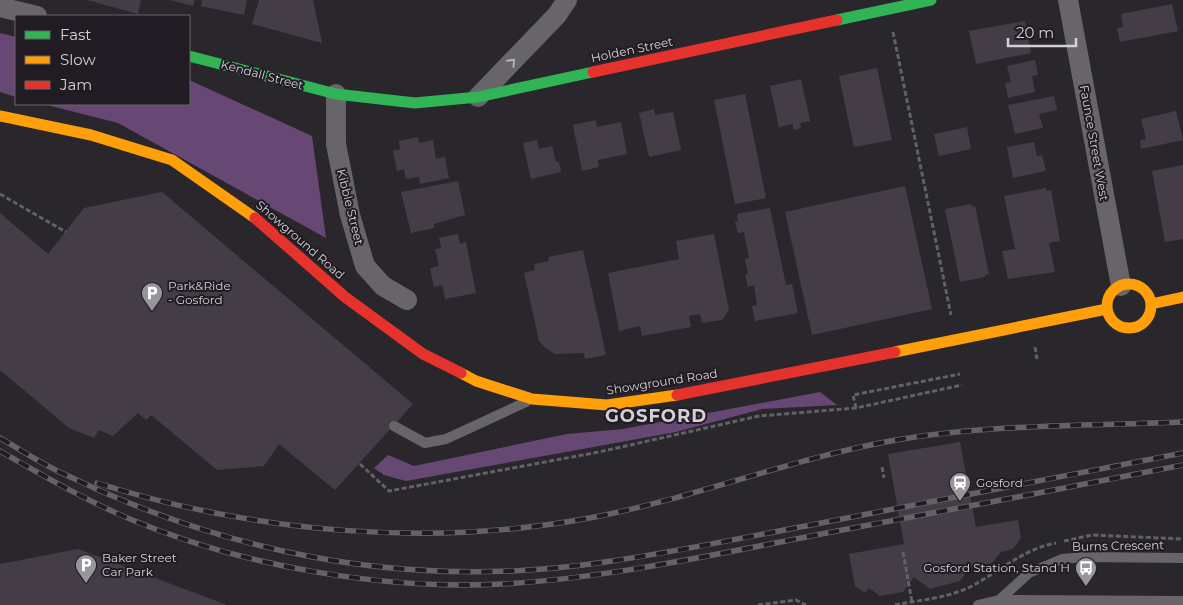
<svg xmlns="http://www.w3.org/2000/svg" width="1183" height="605" font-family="Montserrat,sans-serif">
<rect width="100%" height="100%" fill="#2a272c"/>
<path fill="#674875" d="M0 33 16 37V97L0 92Z
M189 80 312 136 326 238 118 123 43 104H189Z
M820 392 837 405 762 409 676 432 406 481 384 475 374 468 388 455 414 466 567 434 623 429Z"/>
<path fill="#443d48" d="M87 0H141L138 14Z
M170 0H195L193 6Z
M202 0H247L244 15 201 6Z
M259 0H313L322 43 252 24Z
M1172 4 1178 31 1120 42 1117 28 1123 27 1121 14Z
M1025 21 1031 53 976 64 969 31Z
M1035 60 1038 75 1032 76 1035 92 1008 98 1005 83 1011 82 1007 66Z
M877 68 892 140 854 147 839 76Z
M801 79 810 121 800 123 801 128 793 130V124L779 127 770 86Z
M745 94 766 198 735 204 714 100Z
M1054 96 1057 110 1039 114 1043 128 1015 134 1008 105Z
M654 109 655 115 673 112 681 150 649 157 639 113Z
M1176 111 1183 140 1141 149 1140 140 1146 139 1141 119Z
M596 120 597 127 621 122 627 154 598 160 599 167 582 171 573 125Z
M967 127 971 149 939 156 934 134Z
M418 137 419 143 433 140 436 159 445 157 449 178 420 184 419 177 406 179 404 169 397 171 393 151 400 149 399 141Z
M537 140 539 149 552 146 556 162H559L561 172 531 179 523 143Z
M1034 142 1037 156 1042 155 1046 171 1013 178 1007 147Z
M1183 165V239L1165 242 1152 171Z
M458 181 465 215 434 224V228L411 233 401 192Z
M905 186 932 309 812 335 785 212Z
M1046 188 1047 191 1051 190 1060 241 1049 243 1055 272 1008 279 1002 251 1015 249 1004 196Z
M162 192 413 404 335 490 279 444 264 466 217 470 151 415 146 420 138 413 113 436 99 430 94 438 69 428 0 370V213L48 254 84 208Z
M971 204 972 207 975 206 989 274 985 275V277L960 282 945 209Z
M770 208 786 285 792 284 798 313 755 321 752 306 757 305 754 285 748 287 745 275 748 274 745 259 749 258 744 232 738 233 735 222 738 221 737 214Z
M458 234 460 244 466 242 476 293 445 299 442 285 434 287 430 268 439 266 435 249 441 248 439 238Z
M714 234 729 310 722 320 702 323 700 314 689 316 691 327 642 336 640 326 619 331 608 273 679 259 676 241Z
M583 250 606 355 585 359 584 353 555 354 544 347 539 341 524 273 535 270 534 264 549 261 548 257Z
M960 442 976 527 1018 520 1021 538 1013 549 1001 552 992 563 970 567 960 581 930 589 914 577 903 592 880 596 869 588 865 593 855 586 849 554 904 544 888 454Z
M78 549 227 605H0V564Z"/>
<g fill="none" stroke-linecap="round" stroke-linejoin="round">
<path stroke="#626163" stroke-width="3" stroke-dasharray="5 2.5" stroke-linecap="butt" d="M893 32 951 315
M0 194 66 232
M1035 347 1037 359
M856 408 853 395 960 374
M360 464 389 491 599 452 759 416 856 408 962 385
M882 467 884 478
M1064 541 1092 535 1183 539
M903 552 912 602
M758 605 796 600 806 605
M895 605C920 600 947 598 970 587 999 572 1023 549 1056 543"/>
<path stroke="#676568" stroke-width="10" d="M394 426 425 443 446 439 526 402
M999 600 1183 601
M978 605 999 600 1029 573 1062 559 1085 557 1183 558"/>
<path stroke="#676568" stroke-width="20" d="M1068 0 1121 286
M0 7 37 16
M336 94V144L350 215 365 266 383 286 407 300
M478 97 557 15 567 0"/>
<path stroke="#30b455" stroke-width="11" d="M837 20 931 0
M189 56 336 94 415 103 478 97 593 72"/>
<path stroke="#ff9f0a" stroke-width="11" d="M0 116 91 135 172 160 255 218
M1107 306a22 22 0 1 1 44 0a22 22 0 1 1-44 0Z
M1151 304 1183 297
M895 352 1107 309
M461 373 476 381 532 399 607 405 677 395"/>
<path stroke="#e5322d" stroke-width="11" d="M593 72 837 20
M255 218 345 297 423 354 461 373
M677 395 895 352"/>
<g stroke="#646264" stroke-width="5.5">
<path id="rail" d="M0 438C21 450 42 464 64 474 235 557 416 590 605 562 676 552 746 537 816 524 938 500 1061 477 1183 453
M0 451C42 475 85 500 130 519 240 566 382 590 502 584 608 578 712 555 816 535 938 512 1061 489 1183 465
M97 483C256 533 431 548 595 517 697 497 793 458 896 440 991 424 1087 426 1183 422"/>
</g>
<use href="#rail" stroke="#211c23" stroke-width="4" stroke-dasharray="11" stroke-linecap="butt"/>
</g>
<defs><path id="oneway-chevron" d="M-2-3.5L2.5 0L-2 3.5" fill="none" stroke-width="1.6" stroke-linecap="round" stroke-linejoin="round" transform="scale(1.25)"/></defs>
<use stroke="#b3b1b5" href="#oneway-chevron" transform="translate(512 62) rotate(-46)"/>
<defs>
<g id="parking-pin" transform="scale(1.125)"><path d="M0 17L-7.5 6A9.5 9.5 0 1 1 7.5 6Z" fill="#98969a" stroke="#211c23"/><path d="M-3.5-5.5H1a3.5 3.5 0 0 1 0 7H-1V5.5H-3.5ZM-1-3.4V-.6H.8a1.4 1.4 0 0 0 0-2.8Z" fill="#fff"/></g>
<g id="station-pin" transform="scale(1.125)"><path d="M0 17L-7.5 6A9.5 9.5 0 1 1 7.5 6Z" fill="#98969a" stroke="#211c23"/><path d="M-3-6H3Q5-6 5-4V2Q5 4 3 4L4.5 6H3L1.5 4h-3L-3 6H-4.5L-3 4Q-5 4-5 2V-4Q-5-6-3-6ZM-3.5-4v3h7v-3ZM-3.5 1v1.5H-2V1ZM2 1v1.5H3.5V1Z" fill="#fff"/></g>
<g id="bus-pin" transform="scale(1.125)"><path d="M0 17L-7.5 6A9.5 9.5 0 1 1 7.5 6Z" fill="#98969a" stroke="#211c23"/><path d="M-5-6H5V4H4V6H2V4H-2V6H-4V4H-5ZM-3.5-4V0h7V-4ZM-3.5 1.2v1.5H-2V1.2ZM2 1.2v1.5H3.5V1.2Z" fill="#fff"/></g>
</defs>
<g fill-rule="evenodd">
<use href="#parking-pin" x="152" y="293"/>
<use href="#station-pin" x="960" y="483"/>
<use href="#parking-pin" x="86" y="565"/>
<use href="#bus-pin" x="1086" y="568"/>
</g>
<g text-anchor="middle" stroke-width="4" stroke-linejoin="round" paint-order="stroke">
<g font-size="12" fill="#d4d1d6" stroke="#211c23">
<text transform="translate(632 50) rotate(-12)" y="4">Holden Street</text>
<text transform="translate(262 75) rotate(15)" y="4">Kendall Street</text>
<text transform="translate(1094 143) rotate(80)" y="4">Faunce Street West</text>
<text transform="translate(350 207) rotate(76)" y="4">Kibble Street</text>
<text transform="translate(300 240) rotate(41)" y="4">Showground Road</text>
<text transform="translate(662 382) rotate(-9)" y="4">Showground Road</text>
<text transform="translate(1118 546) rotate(-1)" y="4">Burns Crescent</text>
</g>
<g font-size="12" fill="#d4d1d6" stroke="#211c23" text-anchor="start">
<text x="168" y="290">Park&amp;Ride<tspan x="168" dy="14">- Gosford</tspan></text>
<text x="976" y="487">Gosford</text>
<text x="102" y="562">Baker Street<tspan x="102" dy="14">Car Park</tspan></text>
<text x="1070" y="572" text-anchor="end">Gosford Station, Stand H</text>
</g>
<g font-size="18" font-weight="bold" letter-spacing="1" fill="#d4d1d6" stroke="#211c23">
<text x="656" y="422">GOSFORD</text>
</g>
</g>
<rect x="15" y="15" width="175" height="90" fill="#211c23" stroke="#69646b"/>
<rect x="25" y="31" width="25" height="8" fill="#30b455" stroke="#69646b"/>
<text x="60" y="40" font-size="15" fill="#d4d1d6">Fast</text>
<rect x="25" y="56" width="25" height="8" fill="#ff9f0a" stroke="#69646b"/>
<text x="60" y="65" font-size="15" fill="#d4d1d6">Slow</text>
<rect x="25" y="81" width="25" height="8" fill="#e5322d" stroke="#69646b"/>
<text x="60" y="90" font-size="15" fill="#d4d1d6">Jam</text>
<path d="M1008 38v8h68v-8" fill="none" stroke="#d4d1d6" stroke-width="2.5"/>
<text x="1016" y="38" font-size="15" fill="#d4d1d6" stroke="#211c23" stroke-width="4" paint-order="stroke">20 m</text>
</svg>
